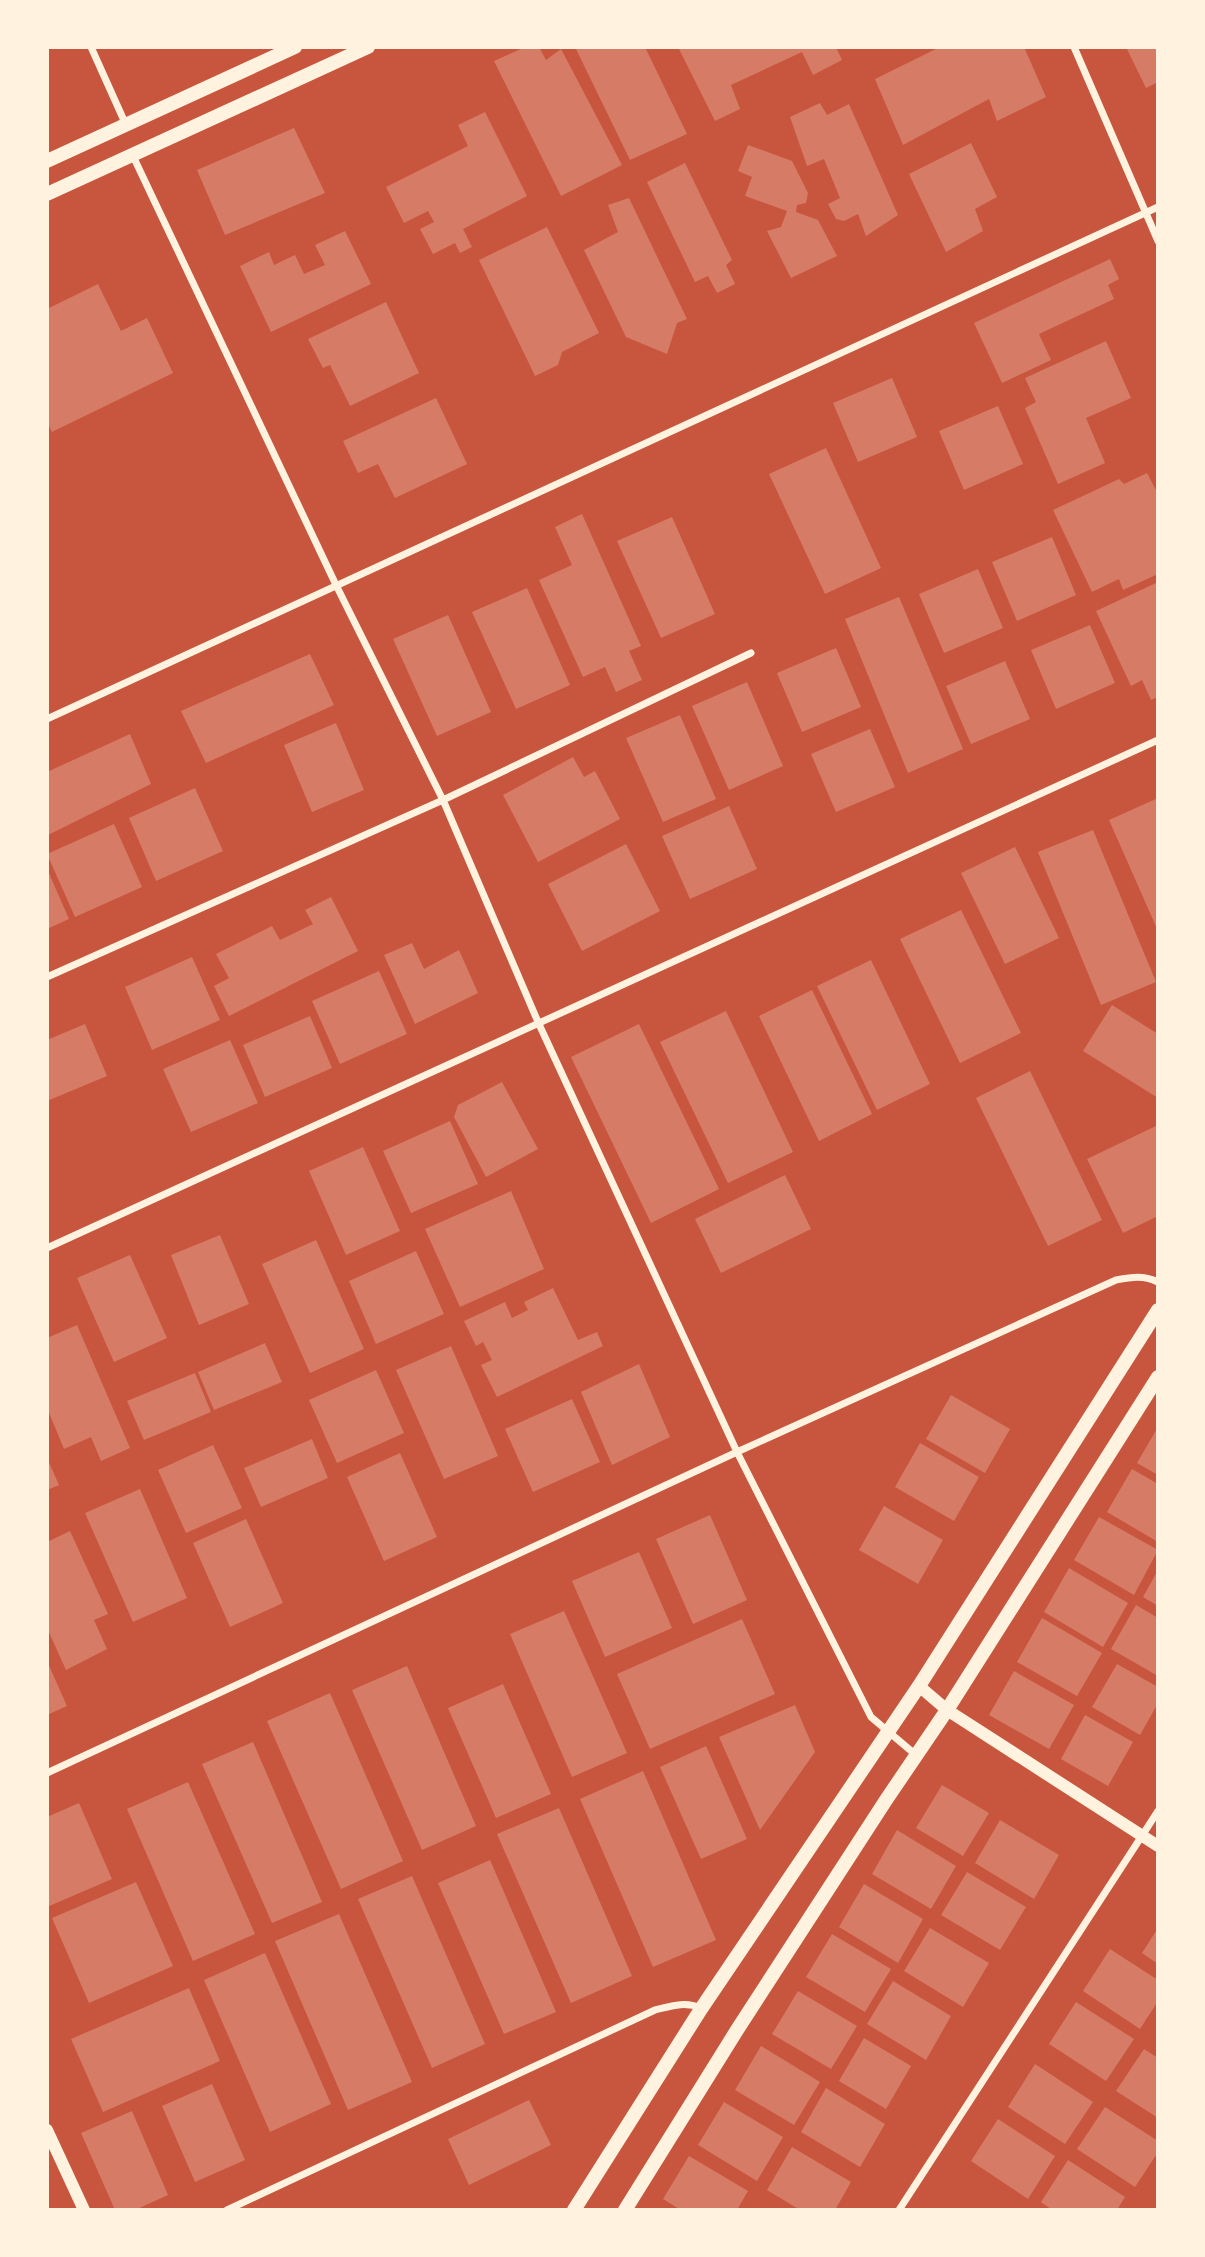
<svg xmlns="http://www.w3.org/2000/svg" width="1205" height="2257" font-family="'Work Sans',sans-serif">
<rect width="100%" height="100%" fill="#c8553d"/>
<path fill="#d67c66" d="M525 47H539L546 60 561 49 622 165 561 196 494 61Z
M575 47H645L687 134 630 160Z
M678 47H836L842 60 813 75 802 52 731 85 740 109 715 121Z
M940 47H1024L1046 97 997 121 989 99 903 145 875 79Z
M1126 47H1158V82L1146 88Z
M820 103 827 115 849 104 898 215 866 236 858 214 844 221 836 219 828 204 840 198 824 159 807 166 790 117Z
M485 112 527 196 463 229 472 247 460 253 455 243 433 254 420 229 434 222 428 211 404 223 386 187 468 146 458 125Z
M294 128 325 193 225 235 197 170Z
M971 143 997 197 975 209 983 231 946 252 909 174Z
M748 145 792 161 808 193 806 203 797 205 796 212 818 220 837 256 791 278 767 231 781 227 787 211 745 196 752 177 738 171Z
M685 163 732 260 726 265 735 284 717 293 708 276 695 282 647 182Z
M629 198 687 319 677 323 667 354 626 337 584 250 618 232 608 205Z
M547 227 599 333 562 352 558 365 535 376 479 260Z
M345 231 371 284 271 332 240 266 269 252 274 265 295 255 304 274 325 265 315 245Z
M1110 259 1119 279 1108 285 1114 299 1039 334 1051 360 1002 383 974 323Z
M98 284 121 331 147 318 173 373 52 432 47 422V309Z
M386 302 419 373 350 406 330 365 323 368 308 339Z
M1106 341 1131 398 1086 418 1105 463 1058 484 1025 408 1036 402 1025 378Z
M892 378 917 437 858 462 833 403Z
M436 398 467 464 395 498 378 464 358 473 343 441Z
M998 406 1023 464 964 490 939 431Z
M826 448 881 568 825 594 769 474Z
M1147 473 1158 494V574L1123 590 1119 579 1092 592 1053 510 1119 479 1124 484Z
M582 514 641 646 629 651 642 680 616 692 605 667 583 677 539 580 572 565 555 527Z
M672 517 715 614 661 638 617 541Z
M1052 537 1076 595 1017 621 992 562Z
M978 569 1003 628 944 653 919 594Z
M1156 583 1158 587V697L1151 700 1142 680 1131 686 1096 611Z
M527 588 570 685 516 709 472 612Z
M899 597 963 749 908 773 845 619Z
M448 615 491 712 437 736 393 639Z
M1090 625 1115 683 1056 709 1031 650Z
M836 648 861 707 802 732 777 673Z
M310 654 334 705 206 763 181 711Z
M1005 661 1030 719 971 744 946 686Z
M747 682 783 766 729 790 692 706Z
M680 715 716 799 663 822 626 738Z
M336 723 364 790 312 812 284 745Z
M870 729 895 787 836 812 811 754Z
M130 734 151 784 48 835 47 772Z
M573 757 584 777 595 771 620 819 538 862 503 795Z
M195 788 223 851 156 881 129 818Z
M1158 798V931L1109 820Z
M729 806 757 869 690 899 662 836Z
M114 824 142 887 75 917 47 854Z
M1093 830 1156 982 1101 1005 1038 852Z
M626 844 660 911 582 951 548 884Z
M1015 847 1059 938 1005 964 961 873Z
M47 869 69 919 47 929Z
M331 897 358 951 229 1016 214 986 229 978 216 954 272 926 280 940 313 924 305 910Z
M961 910 1021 1033 960 1063 900 939Z
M412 943 424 969 459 950 478 993 415 1024 384 955Z
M192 957 220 1020 152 1050 125 987Z
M871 960 930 1084 877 1110 817 986Z
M379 971 407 1034 340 1064 312 1001Z
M812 990 872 1114 819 1141 759 1016Z
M1112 1005 1158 1034V1098L1083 1051Z
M726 1011 793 1152 728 1183 660 1042Z
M310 1016 332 1068 265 1097 243 1045Z
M85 1024 107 1076 47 1101V1040Z
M639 1024 719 1189 651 1223 571 1057Z
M230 1040 258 1103 191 1132 163 1069Z
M1030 1071 1102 1220 1048 1246 976 1098Z
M502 1082 538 1149 486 1177 454 1117 458 1105Z
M450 1121 478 1184 411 1213 383 1151Z
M1158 1125V1216L1123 1233 1087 1159Z
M363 1147 400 1231 346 1255 309 1171Z
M785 1175 811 1229 721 1273 695 1219Z
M511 1191 544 1269 460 1307 425 1229Z
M220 1235 249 1304 199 1325 171 1255Z
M316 1240 364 1349 310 1373 262 1264Z
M416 1251 444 1314 376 1344 349 1281Z
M130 1255 167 1338 114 1362 77 1278Z
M553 1288 578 1340 597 1332 603 1346 497 1397 481 1365 492 1360 483 1342 476 1346 464 1321 505 1302 512 1318 528 1310 524 1302Z
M77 1325 130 1448 101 1461 91 1437 64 1449 47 1408V1338Z
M265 1343 282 1382 214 1410 198 1372Z
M451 1346 498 1456 444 1479 396 1370Z
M639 1364 670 1437 612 1465 581 1392Z
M376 1370 404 1433 337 1463 309 1400Z
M195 1373 211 1412 144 1440 127 1401Z
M951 1395 1010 1429 985 1473 926 1439Z
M572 1399 600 1462 533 1492 505 1429Z
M1158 1427V1475L1137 1463Z
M312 1439 328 1478 261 1507 244 1468Z
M920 1443 979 1477 954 1521 895 1487Z
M213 1445 242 1508 186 1533 158 1470Z
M400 1453 437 1537 384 1561 347 1477Z
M47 1458 59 1485 47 1490Z
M1132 1469 1158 1484V1542L1107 1512Z
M140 1489 187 1598 133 1622 85 1513Z
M884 1506 943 1540 918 1584 859 1550Z
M710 1515 747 1600 693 1624 656 1539Z
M1099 1517 1158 1550 1134 1595 1074 1560Z
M246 1519 283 1603 230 1627 193 1543Z
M70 1531 108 1614 94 1620 107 1649 66 1670 47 1628V1542Z
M639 1552 672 1628 605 1657 572 1581Z
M1069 1568 1128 1603 1103 1647 1044 1612Z
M1158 1570V1606L1143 1597Z
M1136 1605 1158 1618V1676L1111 1649Z
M564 1611 627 1753 572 1777 510 1634Z
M1042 1618 1102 1653 1077 1696 1017 1662Z
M742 1619 775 1694 650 1749 617 1674Z
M47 1661 67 1706 47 1715Z
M1117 1664 1158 1687V1703L1140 1735 1092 1707Z
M407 1666 476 1826 422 1850 352 1690Z
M1014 1671 1074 1705 1049 1749 989 1715Z
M503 1684 551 1794 496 1818 448 1708Z
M330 1693 403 1861 341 1889 267 1721Z
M795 1705 815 1752 760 1830 719 1737Z
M1085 1715 1133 1742 1108 1786 1061 1759Z
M253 1742 322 1902 272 1923 202 1764Z
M706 1746 747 1839 701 1859 660 1767Z
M643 1771 716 1940 653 1967 580 1799Z
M188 1782 255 1934 193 1961 127 1809Z
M942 1785 989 1813 963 1856 916 1828Z
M79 1803 112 1879 47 1907V1817Z
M559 1808 632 1976 571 2003 497 1834Z
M1000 1820 1059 1855 1034 1899 975 1863Z
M897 1830 956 1866 931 1909 872 1874Z
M490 1860 556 2012 504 2034 438 1883Z
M967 1872 1026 1907 1000 1950 941 1915Z
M412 1876 485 2044 432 2068 358 1899Z
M136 1882 173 1966 89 2003 52 1918Z
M864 1884 923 1919 898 1963 839 1927Z
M339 1914 412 2082 348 2110 275 1941Z
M930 1928 989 1963 963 2007 904 1971Z
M1158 1928V1964L1142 1953Z
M832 1934 891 1969 865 2012 806 1977Z
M1110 1949 1158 1980V2001L1140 2029 1083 1991Z
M265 1953 331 2104 270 2132 204 1980Z
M893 1981 951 2016 926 2060 867 2024Z
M189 1988 220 2061 103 2112 71 2039Z
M798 1991 857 2026 831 2069 772 2034Z
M1076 2002 1134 2039 1106 2081 1049 2044Z
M864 2038 911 2066 886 2109 839 2081Z
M761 2046 820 2082 794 2125 735 2090Z
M1144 2049 1158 2058V2118L1116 2091Z
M1035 2064 1093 2102 1065 2144 1008 2107Z
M212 2084 245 2160 195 2182 162 2106Z
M826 2088 885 2124 860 2167 801 2132Z
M529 2100 551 2145 469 2185 448 2139Z
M724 2102 783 2137 757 2181 698 2145Z
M1105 2107 1158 2141V2152L1135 2187 1077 2149Z
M132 2111 168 2195 135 2210H115L81 2133Z
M998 2119 1055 2156 1028 2199 971 2161Z
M792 2147 851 2182 835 2210H800L767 2190Z
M689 2156 748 2191 737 2210H681L663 2199Z
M1068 2160 1125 2197 1117 2210H1052L1041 2202Z"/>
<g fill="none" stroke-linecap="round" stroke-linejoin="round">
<path stroke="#fff3e0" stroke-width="7" d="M91 47 126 125
M1074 47 1158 241
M133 156 336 585 443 800 538 1022 737 1452 871 1717 916 1755
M47 719 1158 207
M47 977 443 800 751 653
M47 1248 1158 740
M47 1773 737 1452 1116 1280C1132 1277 1143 1275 1158 1282
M227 2210 655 2010C671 2006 685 2001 701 2008
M899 2210 1158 1811"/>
<path stroke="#fff3e0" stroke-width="12" d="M919 1686 947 1710 1158 1846
M47 2130 84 2210"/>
<path stroke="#fff3e0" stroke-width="14" d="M47 161 295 47
M47 194 368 47
M574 2210 701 2009 919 1686 1158 1310
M625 2210 737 2030 886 1800 947 1710 1158 1377"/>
</g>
<rect width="1205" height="2257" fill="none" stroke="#fff3e0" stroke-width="98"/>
</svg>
